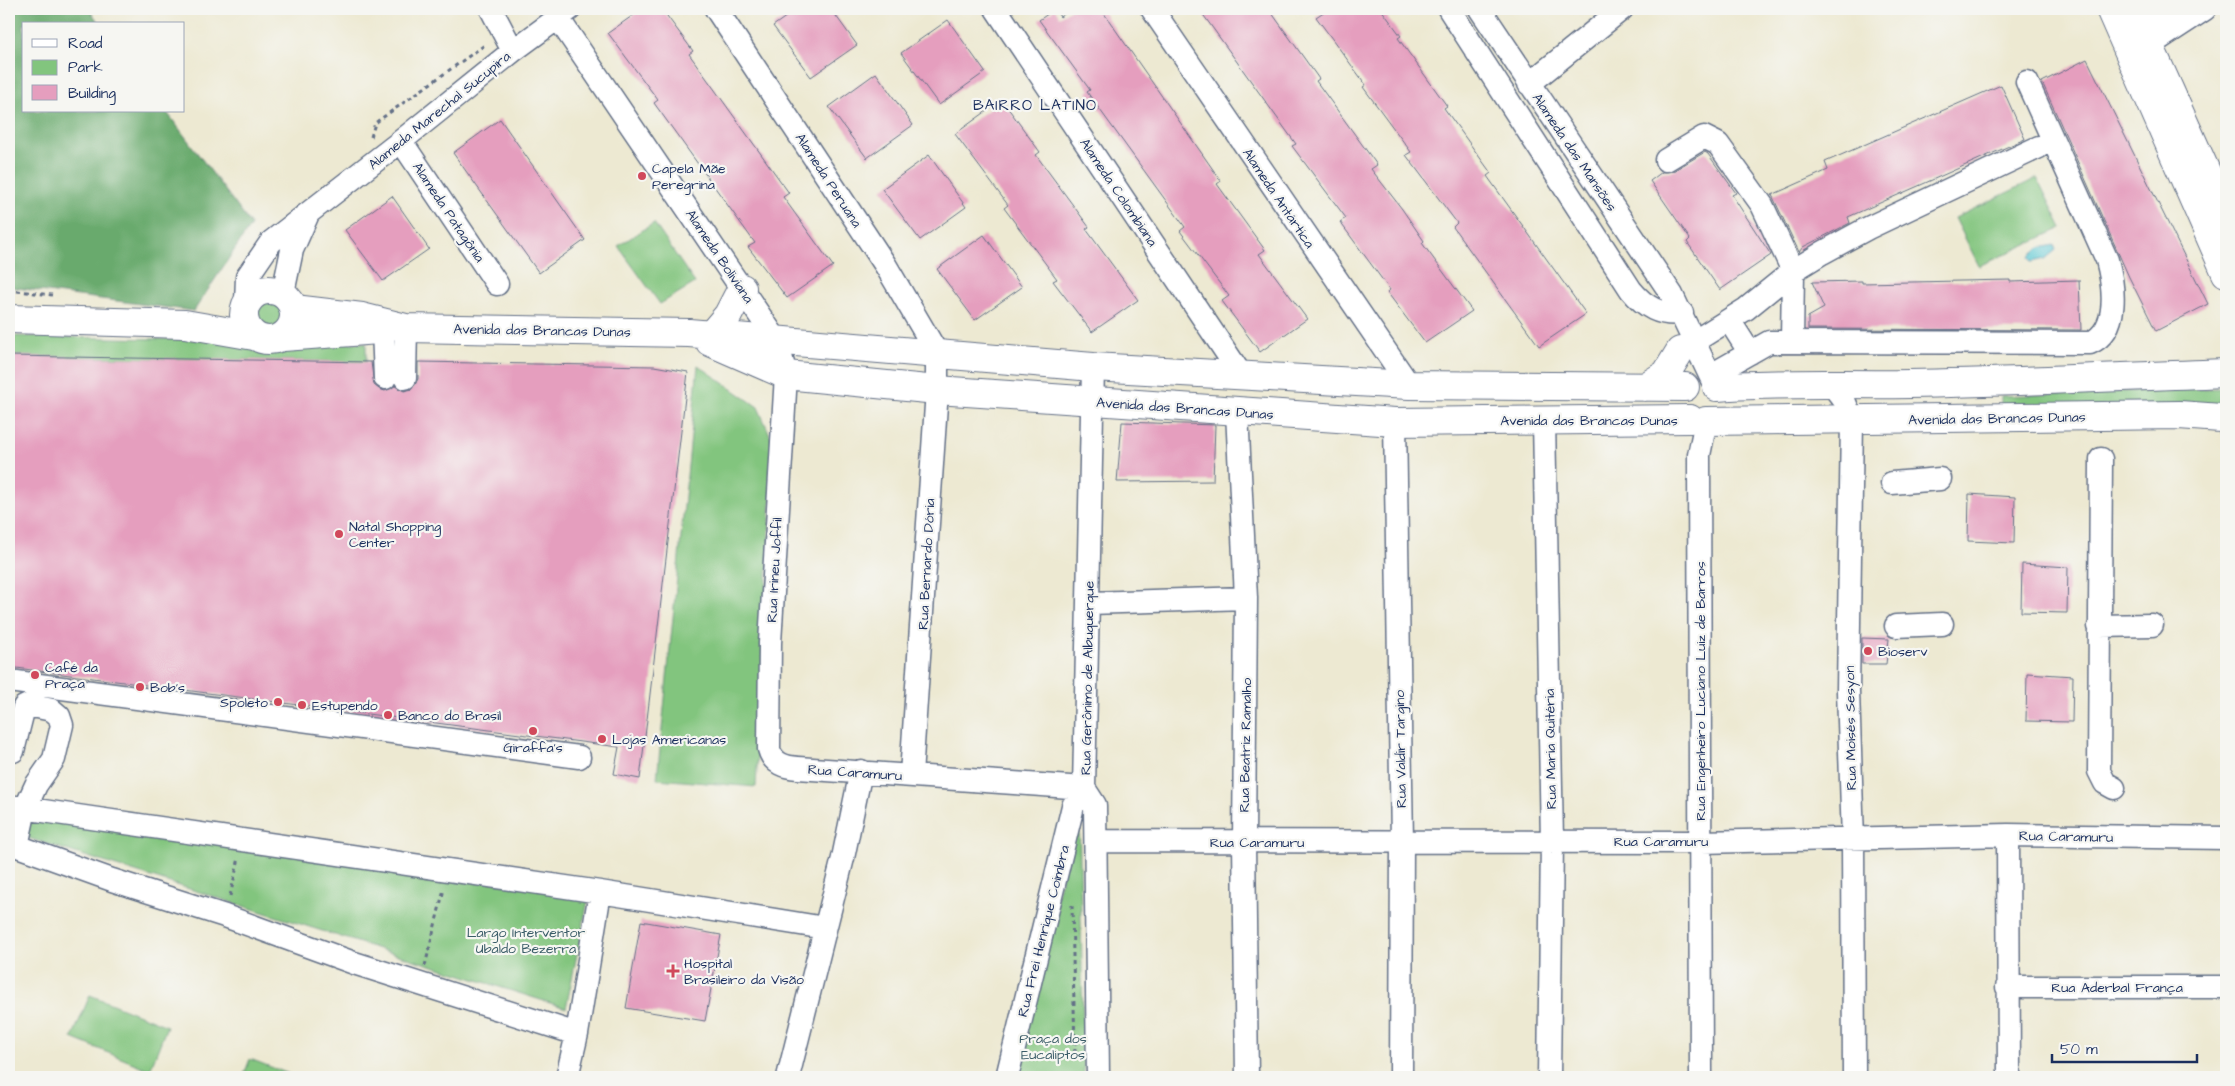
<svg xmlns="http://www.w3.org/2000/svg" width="2235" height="1086" font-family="'Architects Daughter',sans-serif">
<rect width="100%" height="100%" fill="#f6f6f2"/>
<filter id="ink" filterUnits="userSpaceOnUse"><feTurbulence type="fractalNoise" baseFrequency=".02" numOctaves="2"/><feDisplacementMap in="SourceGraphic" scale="10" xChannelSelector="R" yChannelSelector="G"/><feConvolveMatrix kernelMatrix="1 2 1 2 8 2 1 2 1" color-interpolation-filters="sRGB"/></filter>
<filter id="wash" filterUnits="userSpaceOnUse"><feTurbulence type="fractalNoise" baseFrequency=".0096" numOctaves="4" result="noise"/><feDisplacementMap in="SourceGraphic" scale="20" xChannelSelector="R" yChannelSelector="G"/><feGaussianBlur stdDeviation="1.12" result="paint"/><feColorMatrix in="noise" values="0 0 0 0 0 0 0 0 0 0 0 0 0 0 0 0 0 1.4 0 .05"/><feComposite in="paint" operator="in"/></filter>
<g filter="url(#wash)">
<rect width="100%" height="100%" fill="#ede9d2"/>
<path fill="#82c57e" stroke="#4e7a6e" d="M2037 178 2062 228 1979 266 1955 218Z
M654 223 695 283 660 304 618 246Z
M251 315a18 18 0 1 1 36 0a18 18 0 1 1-36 0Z
M9 336 366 343V362L9 356Z
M698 365 758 407 774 444 756 787 657 779Z
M2226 388V410H2001V396Z
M1079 807 1084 1077H1014Z
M9 813 589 896 566 1008 9 832Z
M90 995 167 1026 150 1070 72 1038Z
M250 1059 289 1074 288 1077H243Z"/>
<path fill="#69aa6d" stroke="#426c66" d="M9 9H89L100 24H24V111H166L251 225 194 311 9 287Z"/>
<path fill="#5dc9d4" stroke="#3c7c99" d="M2054 245 2056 250 2045 259 2032 262 2029 257 2040 248Z"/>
<g id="blocks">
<path fill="#e59ebe" d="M642 9H662L670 20 693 51 689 54 789 193 783 197 833 266 787 298 748 247 755 243 654 103 658 100 608 33Z
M797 9H831L857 45 811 77 773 26Z
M1055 9 1060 17 1071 9H1101L1221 181 1217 184 1265 250 1259 254 1307 319 1260 352 1222 301 1229 296 1180 231 1185 227 1087 92 1090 90 1039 20Z
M1199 9H1269L1319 79 1316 81 1377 165 1371 169 1402 209 1424 241 1422 243 1472 311 1425 343 1387 292 1390 290 1340 222 1346 218 1292 146 1296 144Z
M1328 9H1381L1401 36 1398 38 1447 106 1444 108 1491 173 1487 176 1586 314 1539 346 1453 227 1457 223 1406 155 1411 152 1363 87 1366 85 1316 17Z
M948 20 985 72 939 105 901 53Z
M2087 59 2208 304 2156 331 2129 277 2042 82Z
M876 73 913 125 867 158 829 107Z
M2001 85 2025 139 1848 217 1850 223 1803 247 1799 252 1772 195 1828 170 1825 162Z
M1002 100 1040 152 1036 155 1089 227 1086 229 1138 300 1092 332 1053 281 1057 279 1004 208 1008 205 955 134Z
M500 119 585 240 539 273 453 153Z
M1705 152 1708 154 1736 193 1732 195 1771 255 1720 290 1687 242 1690 239 1650 181 1662 172 1673 171Z
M929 155 966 207 920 240 882 189Z
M392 196 429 249 383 281 345 230Z
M984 235 1022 287 975 320 937 269Z
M2010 280V282L2079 280 2081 330 1808 329V317L1824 308 1812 282 1862 281V283Z
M9 356 371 362 374 385 379 389 385 391 395 386 404 391 412 389 418 379V362L654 366 688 372 640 779 614 774 619 747 9 667Z
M1122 422 1215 425 1213 481 1117 482Z
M1969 494 2015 497 2014 543 1968 541Z
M2022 564 2068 567 2067 613 2021 612Z
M1862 638 1889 639 1886 664H1862Z
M2027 673 2073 676 2072 722 2026 721Z
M641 921 721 935 705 1021 626 1008Z"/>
</g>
</g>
<g filter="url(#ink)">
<use href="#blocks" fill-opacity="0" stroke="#647087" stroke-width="1"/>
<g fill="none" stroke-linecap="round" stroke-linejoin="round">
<g stroke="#647087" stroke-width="25">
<path id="minor" d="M491 9 513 51
M716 9 886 266 937 353V390L911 775
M996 9 1242 376
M1152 9 1409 385
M1449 9 1631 290C1645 307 1660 316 1682 313
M1480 9 1672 295 1715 386
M558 18 777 341 786 375 770 643 769 749C773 764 785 767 798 768L1084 788 1073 806 1007 1077
M2143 30 2175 9
M2150 45 2205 9
M1529 84 1622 9
M401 141 497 284
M1666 160 1704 137 1718 144 1762 205 1793 271 1792 342
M283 293 292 250 308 214
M246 304 247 277 271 242 401 141 513 51 570 9
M1729 320 1750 353
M383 330 385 378
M1695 341 1746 309 1793 271 1822 253 1868 228 2039 147
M1093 367 1084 788 1095 805 1098 1077
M1711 375 1769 342 2090 343C2120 330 2114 286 2107 260L2027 82
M405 378 406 328
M1832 385 1844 400 1852 420 1848 691 1853 840 1854 1077
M1237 412 1246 598 1244 842 1247 1077
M1544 420 1552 841 1549 1077
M1395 422 1402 841 1401 1077
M2101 459 2099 771 2105 783 2114 788
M1892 483 1940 479
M1090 603 1246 598
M1896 626 1942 624
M2099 626 2152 625
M9 681 579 757
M13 751 24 707 28 705 52 710 59 716 62 725 54 759 36 785 25 809 17 846
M9 806 600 892 825 928
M2008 835 2009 1077
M1097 841 1701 842 2008 835 2226 838
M9 843 112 880 225 916 354 963 577 1034
M2007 987H2226
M567 1077 577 1034 600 892
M788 1077 843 858 861 771
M1701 1077 1699 455 1706 421"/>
</g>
<g stroke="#647087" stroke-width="30">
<path id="major" d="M2110 9 2226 273
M2133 9 2226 216
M244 315a25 25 0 1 1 50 0a25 25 0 1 1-50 0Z
M294 309 362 317 406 328 689 333 1093 367 1409 385 1685 387
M9 319 185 324 254 336
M711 335 728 315 742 288
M283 337 379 330
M710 342 786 375 937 390 1395 422 1690 419
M1645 387 1666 374 1680 351
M1717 387C1780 382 1845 385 1909 384 2015 382 2121 377 2226 373
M1706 421 2179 415 2221 418 2226 420"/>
</g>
<path stroke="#647087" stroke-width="3" stroke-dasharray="4 4" stroke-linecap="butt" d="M371 137 375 123 486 44
M9 290 52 295
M230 896 239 858
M1072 905 1075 1056
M425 966 444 889"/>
<use href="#minor" stroke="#fff" stroke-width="22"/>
<use href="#major" stroke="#fff" stroke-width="28"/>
</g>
</g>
<g fill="#d1495b" stroke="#f6f6f2" stroke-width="2">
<circle cx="642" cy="176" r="5"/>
<circle cx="339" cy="534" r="5"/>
<circle cx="1868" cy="651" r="5"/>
<circle cx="35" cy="675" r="5"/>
<circle cx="140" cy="687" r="5"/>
<circle cx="278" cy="702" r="5"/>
<circle cx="302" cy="705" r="5"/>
<circle cx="388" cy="715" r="5"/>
<circle cx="533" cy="731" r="5"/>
<circle cx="602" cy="739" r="5"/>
<path d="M670.5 963.5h5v5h5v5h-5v5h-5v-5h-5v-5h5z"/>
</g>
<g text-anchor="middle" stroke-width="4.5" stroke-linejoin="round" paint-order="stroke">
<g font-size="14" fill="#1b2f5e" stroke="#f6f6f2">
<text transform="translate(439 110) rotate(-39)" y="5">Alameda Marechal Sucupira</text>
<text transform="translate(1575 152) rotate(56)" y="5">Alameda das Mansões</text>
<text transform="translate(829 180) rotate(57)" y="5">Alameda Peruana</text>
<text transform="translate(1119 192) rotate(56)" y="5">Alameda Colombiana</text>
<text transform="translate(1279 198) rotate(56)" y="5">Alameda Antártica</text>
<text transform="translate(449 212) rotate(56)" y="5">Alameda Patagônia</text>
<text transform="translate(720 256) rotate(56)" y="5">Alameda Boliviana</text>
<text transform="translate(542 330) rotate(1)" y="5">Avenida das Brancas Dunas</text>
<text transform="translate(1185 408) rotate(4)" y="5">Avenida das Brancas Dunas</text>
<text transform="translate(1997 418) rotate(-1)" y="5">Avenida das Brancas Dunas</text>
<text x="1589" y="425">Avenida das Brancas Dunas</text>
<text transform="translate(926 564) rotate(-87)" y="5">Rua Bernardo Dória</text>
<text transform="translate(774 570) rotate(-87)" y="5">Rua Irineu Joffil</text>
<text transform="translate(1087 678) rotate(-89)" y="5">Rua Gerônimo de Albuquerque</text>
<text transform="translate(1700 691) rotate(-90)" y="5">Rua Engenheiro Luciano Luiz de Barros</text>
<text transform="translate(1850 728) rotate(-91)" y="5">Rua Moisés Sesyon</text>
<text transform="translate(1245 745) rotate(-89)" y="5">Rua Beatriz Ramalho</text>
<text transform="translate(1400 749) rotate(-91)" y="5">Rua Valdir Targino</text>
<text transform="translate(1550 749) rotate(-91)" y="5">Rua Maria Quitéria</text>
<text transform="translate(855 772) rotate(4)" y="5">Rua Caramuru</text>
<text transform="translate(2066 836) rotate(1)" y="5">Rua Caramuru</text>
<text x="1661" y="846">Rua Caramuru</text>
<text x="1257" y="847">Rua Caramuru</text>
<text transform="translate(1043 931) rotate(-76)" y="5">Rua Frei Henrique Coimbra</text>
<text x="2117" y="992">Rua Aderbal França</text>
</g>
<g font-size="14" fill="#1b2f5e" stroke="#f6f6f2" text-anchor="start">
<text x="652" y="173">Capela Mãe<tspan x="652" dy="16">Peregrina</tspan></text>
<text x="349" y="531">Natal Shopping<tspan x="349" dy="16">Center</tspan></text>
<text x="1878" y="656">Bioserv</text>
<text x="45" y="672">Café da<tspan x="45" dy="16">Praça</tspan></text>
<text x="150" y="692">Bob's</text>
<text x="268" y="707" text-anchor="end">Spoleto</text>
<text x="312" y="710">Estupendo</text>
<text x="398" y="720">Banco do Brasil</text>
<text x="612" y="744">Lojas Americanas</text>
<text x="533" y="752" text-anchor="middle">Giraffa's</text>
<text x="684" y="968">Hospital<tspan x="684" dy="16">Brasileiro da Visão</tspan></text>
</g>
<g font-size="14" fill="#3a5c68" stroke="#f6f6f2">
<text x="526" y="937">Largo Interventor<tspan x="526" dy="16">Ubaldo Bezerra</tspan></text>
<text x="1053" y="1043">Praça dos<tspan x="1053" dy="16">Eucaliptos</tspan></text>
</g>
<g font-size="15" letter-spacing="1" fill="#1b2f5e" stroke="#f6f6f2">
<text x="1035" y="110">BAIRRO LATINO</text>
</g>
</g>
<rect width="2235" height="1086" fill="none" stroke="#f6f6f2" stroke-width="30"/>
<rect x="22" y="22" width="162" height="90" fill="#f6f6f2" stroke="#9ea6b7"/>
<rect x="32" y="39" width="25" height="8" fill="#ffffff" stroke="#9ea6b7"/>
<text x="68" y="48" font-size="15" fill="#1b2f5e">Road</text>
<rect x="32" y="60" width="25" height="15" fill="#82c57e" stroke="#9ea6b7"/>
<text x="68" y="72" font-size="15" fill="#1b2f5e">Park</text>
<rect x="32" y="85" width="25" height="15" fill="#e59ebe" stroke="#9ea6b7"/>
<text x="68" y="98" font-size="15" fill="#1b2f5e">Building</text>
<path d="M2052 1054v8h145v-8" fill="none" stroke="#1b2f5e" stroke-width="2.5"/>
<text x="2060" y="1054" font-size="15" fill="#1b2f5e" stroke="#f6f6f2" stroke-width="4" paint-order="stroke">50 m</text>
</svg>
